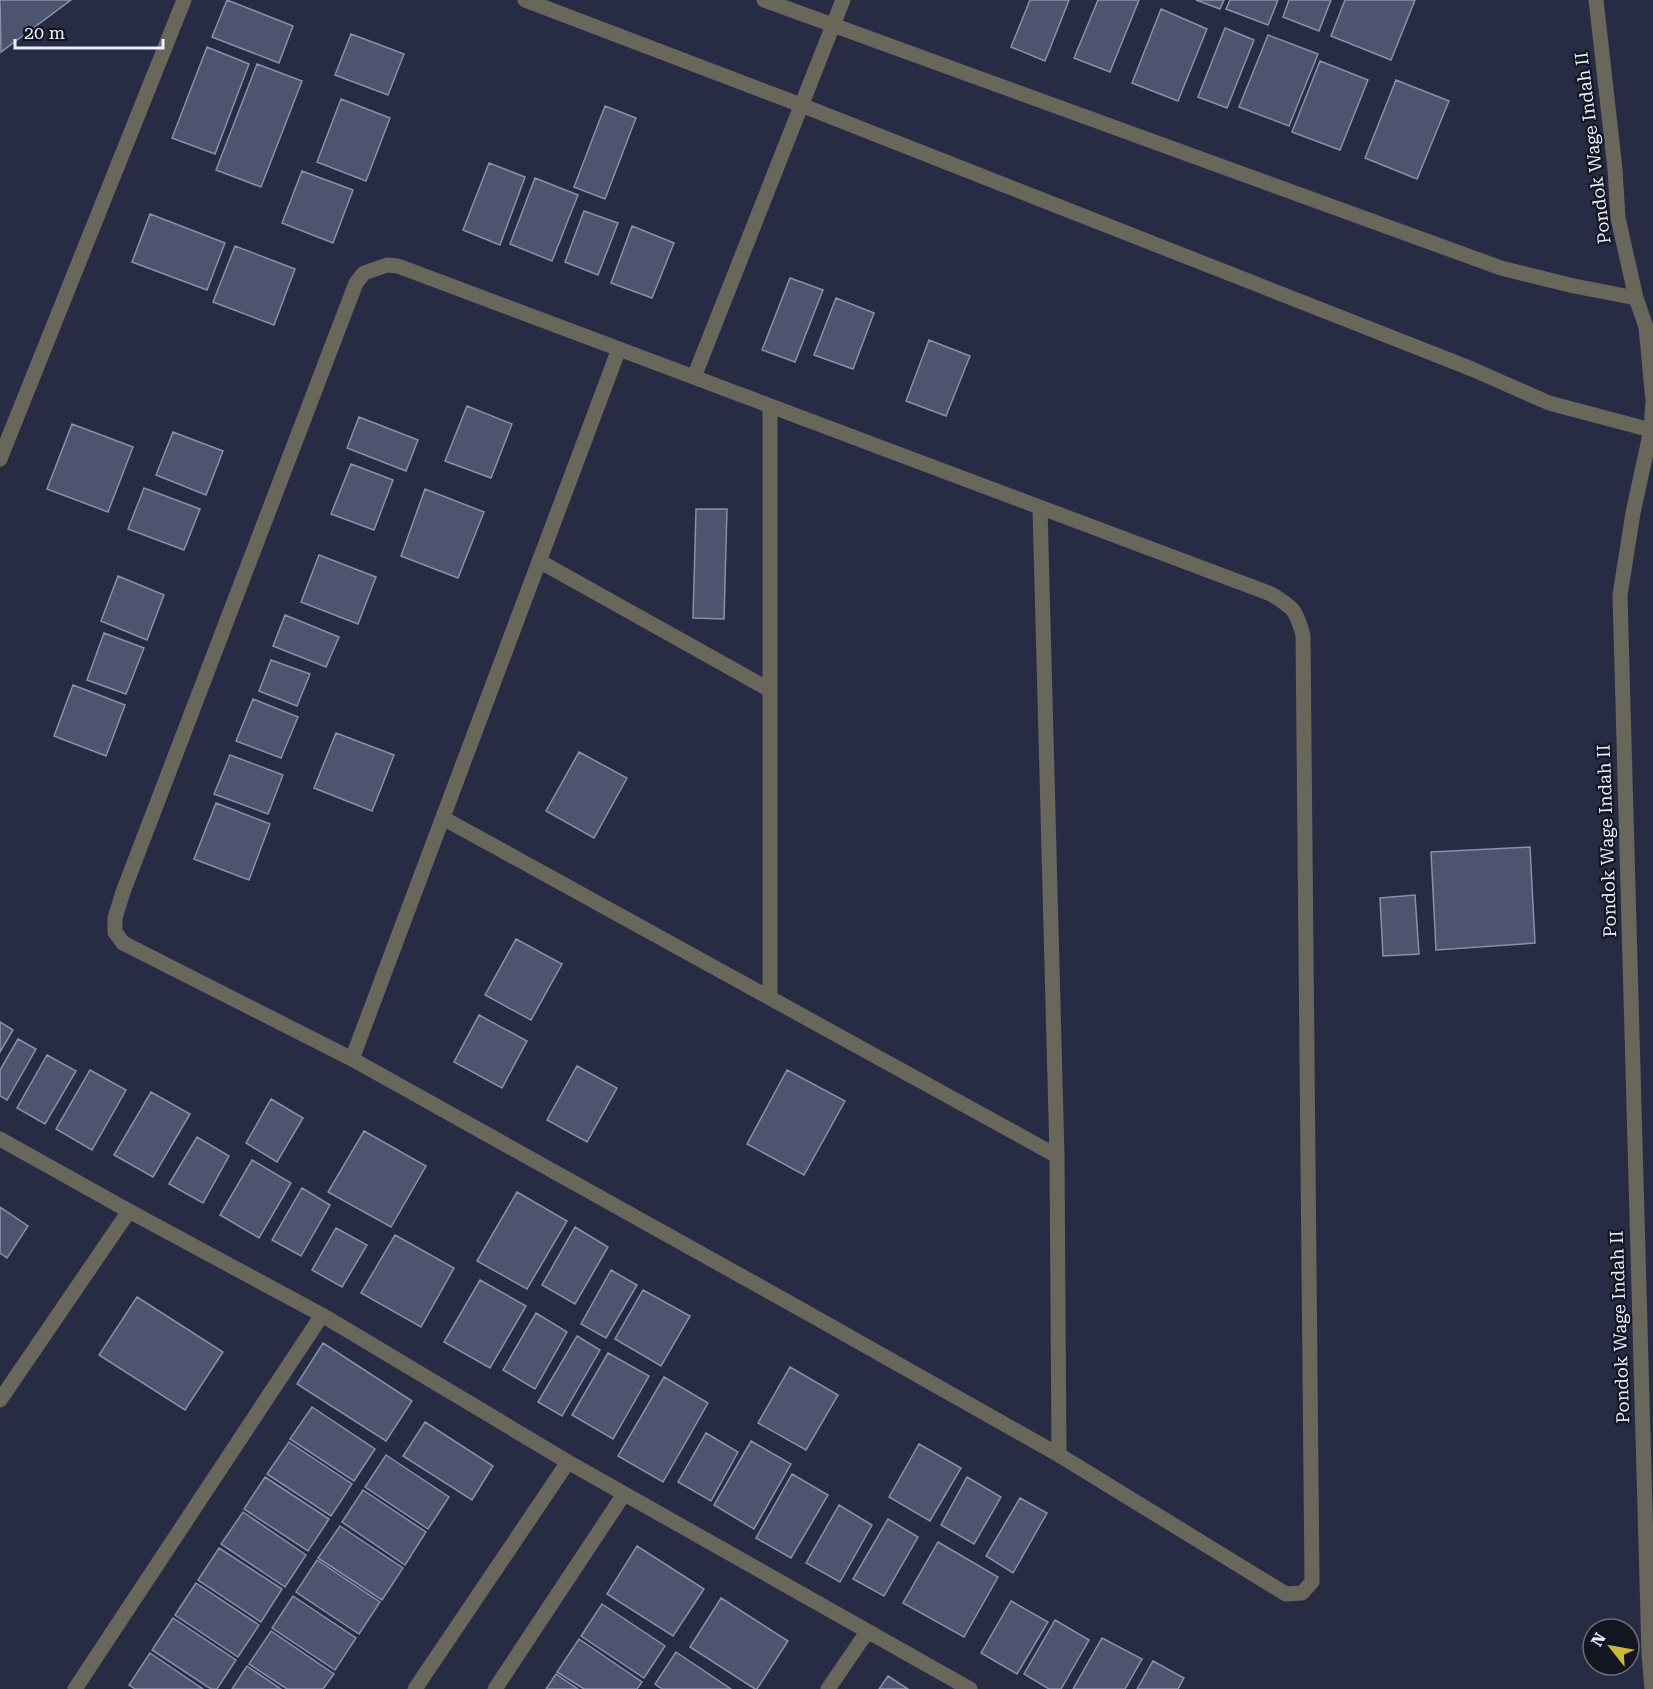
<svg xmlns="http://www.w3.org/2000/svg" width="1653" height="1689" font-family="'Roboto Serif',serif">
<rect width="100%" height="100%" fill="#272c44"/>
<path fill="#4d546f" stroke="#8890ac" stroke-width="1.5" d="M0 0H71L1 52Z
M227 0 293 26 279 63 212 37Z
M1030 0H1069L1045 61 1011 47Z
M1098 0H1139L1110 72 1074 58Z
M1196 0H1224L1220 9Z
M1230 0H1278L1268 25 1226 9Z
M1289 0H1331L1319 31 1283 17Z
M1345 0H1415L1391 60 1331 36Z
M1161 9 1207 29 1178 101 1132 83Z
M1225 28 1254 40 1227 108 1198 97Z
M351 34 404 54 388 95 335 75Z
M1268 35 1318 54 1289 126 1239 107Z
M207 47 249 64 215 154 172 138Z
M1320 61 1368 80 1340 150 1292 132Z
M257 64 302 81 261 187 216 170Z
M1396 80 1449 101 1417 179 1365 158Z
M341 99 390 118 366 181 317 162Z
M605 106 636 118 605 199 574 187Z
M489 163 525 177 500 245 463 230Z
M302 171 353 190 333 243 282 223Z
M535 178 578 195 552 261 510 244Z
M584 211 618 223 598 275 565 262Z
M150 214 225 243 207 290 132 262Z
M632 226 674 243 652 298 611 283Z
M235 246 295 269 274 325 213 302Z
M790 278 823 290 795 362 762 350Z
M836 298 874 313 853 369 814 355Z
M929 340 970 356 946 416 906 401Z
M467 406 512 424 491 478 445 461Z
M359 417 418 440 406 471 347 448Z
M72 424 133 447 108 512 47 489Z
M173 432 223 451 206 495 156 475Z
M351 464 393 480 374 530 331 514Z
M144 488 200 509 184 550 128 529Z
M425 489 484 512 458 578 401 556Z
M696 509H727L724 619 693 618Z
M319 555 376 577 358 624 301 602Z
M118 576 164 595 147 640 101 621Z
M285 615 339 637 326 667 273 646Z
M104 633 144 648 126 694 87 680Z
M271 660 310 674 297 706 259 691Z
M73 685 125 705 106 756 54 736Z
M253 699 298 717 281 758 236 741Z
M336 733 394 755 372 811 314 788Z
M579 752 627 778 594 838 546 811Z
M230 755 283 775 268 814 214 794Z
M216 803 270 824 249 880 194 859Z
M1530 847 1535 943 1436 950 1431 852Z
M1415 895 1419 954 1383 956 1380 898Z
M516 939 562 964 531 1020 485 995Z
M479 1015 527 1041 502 1088 454 1062Z
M0 1022 13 1030 0 1052Z
M18 1039 36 1049 7 1100 0 1096V1070Z
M47 1055 76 1071 45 1124 17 1108Z
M577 1066 617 1088 587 1142 547 1120Z
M90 1070 126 1090 92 1150 56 1129Z
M787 1070 845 1101 804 1175 747 1144Z
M151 1092 190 1114 153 1177 114 1155Z
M271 1099 303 1118 277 1162 246 1143Z
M364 1131 426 1166 391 1227 328 1192Z
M197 1137 229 1156 203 1203 169 1184Z
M252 1160 291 1183 259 1238 220 1215Z
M302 1188 330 1205 301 1256 272 1240Z
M517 1192 567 1221 527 1289 477 1261Z
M0 1207 28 1226 7 1258 0 1253Z
M575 1227 608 1247 575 1304 542 1285Z
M336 1228 367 1245 342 1287 312 1270Z
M395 1235 454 1268 421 1327 361 1293Z
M611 1270 637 1285 606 1338 581 1324Z
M480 1280 526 1306 490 1368 444 1342Z
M643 1290 690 1316 661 1366 615 1339Z
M137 1297 223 1352 185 1410 99 1355Z
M536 1313 567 1332 535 1389 503 1370Z
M577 1336 600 1350 562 1416 538 1402Z
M323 1343 412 1401 386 1441 297 1384Z
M608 1353 649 1376 613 1439 572 1415Z
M790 1367 838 1395 806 1450 758 1423Z
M664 1377 708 1403 663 1482 618 1456Z
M312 1407 375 1449 354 1481 290 1439Z
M425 1422 493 1466 472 1500 403 1456Z
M706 1433 738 1452 711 1501 678 1482Z
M751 1441 791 1464 754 1529 714 1505Z
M289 1442 352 1484 331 1516 267 1474Z
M919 1444 961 1468 930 1521 889 1497Z
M386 1455 449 1497 428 1529 365 1487Z
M792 1474 828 1495 791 1558 756 1538Z
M265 1477 329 1519 308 1551 244 1509Z
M967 1477 1001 1497 974 1544 941 1525Z
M363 1490 426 1532 405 1565 342 1522Z
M1020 1498 1047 1513 1013 1573 986 1556Z
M839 1505 872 1525 840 1582 806 1563Z
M243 1512 306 1555 285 1587 221 1544Z
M888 1519 918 1537 884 1596 853 1579Z
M340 1526 403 1568 382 1600 318 1558Z
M938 1542 998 1577 964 1637 903 1603Z
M637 1546 704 1589 673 1636 607 1594Z
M219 1548 282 1589 261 1622 198 1580Z
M317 1560 380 1602 359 1634 296 1592Z
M196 1583 259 1625 238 1657 175 1615Z
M293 1596 356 1638 335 1670 272 1628Z
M721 1598 788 1641 757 1689H755L690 1647Z
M1011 1601 1048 1622 1017 1674 981 1653Z
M602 1604 665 1646 644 1678 581 1636Z
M173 1618 236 1660 217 1689H211L152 1650Z
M1055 1620 1089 1640 1061 1689H1049L1024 1674Z
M271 1631 334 1674 323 1689H287L249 1664Z
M1102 1638 1142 1659 1125 1689H1073Z
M579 1639 642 1682 637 1689H584L557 1672Z
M676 1652 731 1689H662L655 1684Z
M150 1653 203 1689H135L129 1685Z
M1153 1661 1184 1678 1178 1689H1137Z
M247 1666 281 1689H232Z
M556 1674 578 1689H546Z
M888 1676 908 1689H879Z"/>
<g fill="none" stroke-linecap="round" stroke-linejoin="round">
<path stroke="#69675b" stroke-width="15" d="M525 0 801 105 1472 369 1549 403 1651 430
M764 0 1501 268 1574 286 1636 298
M1596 0 1615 169 1618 218 1636 298 1646 327 1653 401 1651 430 1633 513 1620 595 1649 1654 1652 1689
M387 265 398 266 1271 594C1294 608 1296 610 1303 635L1312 1582 1302 1593 1286 1594 1059 1455 804 1311 352 1059 123 943 115 932V918L123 892 356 283 364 273Z
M694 377 843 0
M770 406V998
M0 459 184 0
M1040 508 1057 1156 1059 1455
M539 561 770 690
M443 818 1057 1156
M352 1059 619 349
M0 1139 129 1211 322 1315 568 1462 970 1689
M0 1400 129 1211
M75 1689 322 1315
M415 1689 568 1462
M495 1689 624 1494
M828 1689 867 1632"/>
</g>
<g text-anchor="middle" stroke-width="4.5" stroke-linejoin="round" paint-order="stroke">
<g font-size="18" fill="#eaefff" stroke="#131620">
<text transform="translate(1593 148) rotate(-97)" y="6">Pondok Wage Indah II</text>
<text transform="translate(1607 841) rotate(-92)" y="6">Pondok Wage Indah II</text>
<text transform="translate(1620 1327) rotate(-92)" y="6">Pondok Wage Indah II</text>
</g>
</g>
<g transform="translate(1611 1647) rotate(301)"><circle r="28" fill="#131620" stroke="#696d79" stroke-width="1.5"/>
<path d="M0-4.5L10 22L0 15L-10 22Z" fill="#c9ba3a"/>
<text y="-9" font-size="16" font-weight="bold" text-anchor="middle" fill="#eaefff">N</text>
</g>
<path d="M15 39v9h148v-9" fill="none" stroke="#eaefff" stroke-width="3"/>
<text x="24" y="39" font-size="18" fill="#eaefff" stroke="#131620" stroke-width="4.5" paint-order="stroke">20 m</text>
</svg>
